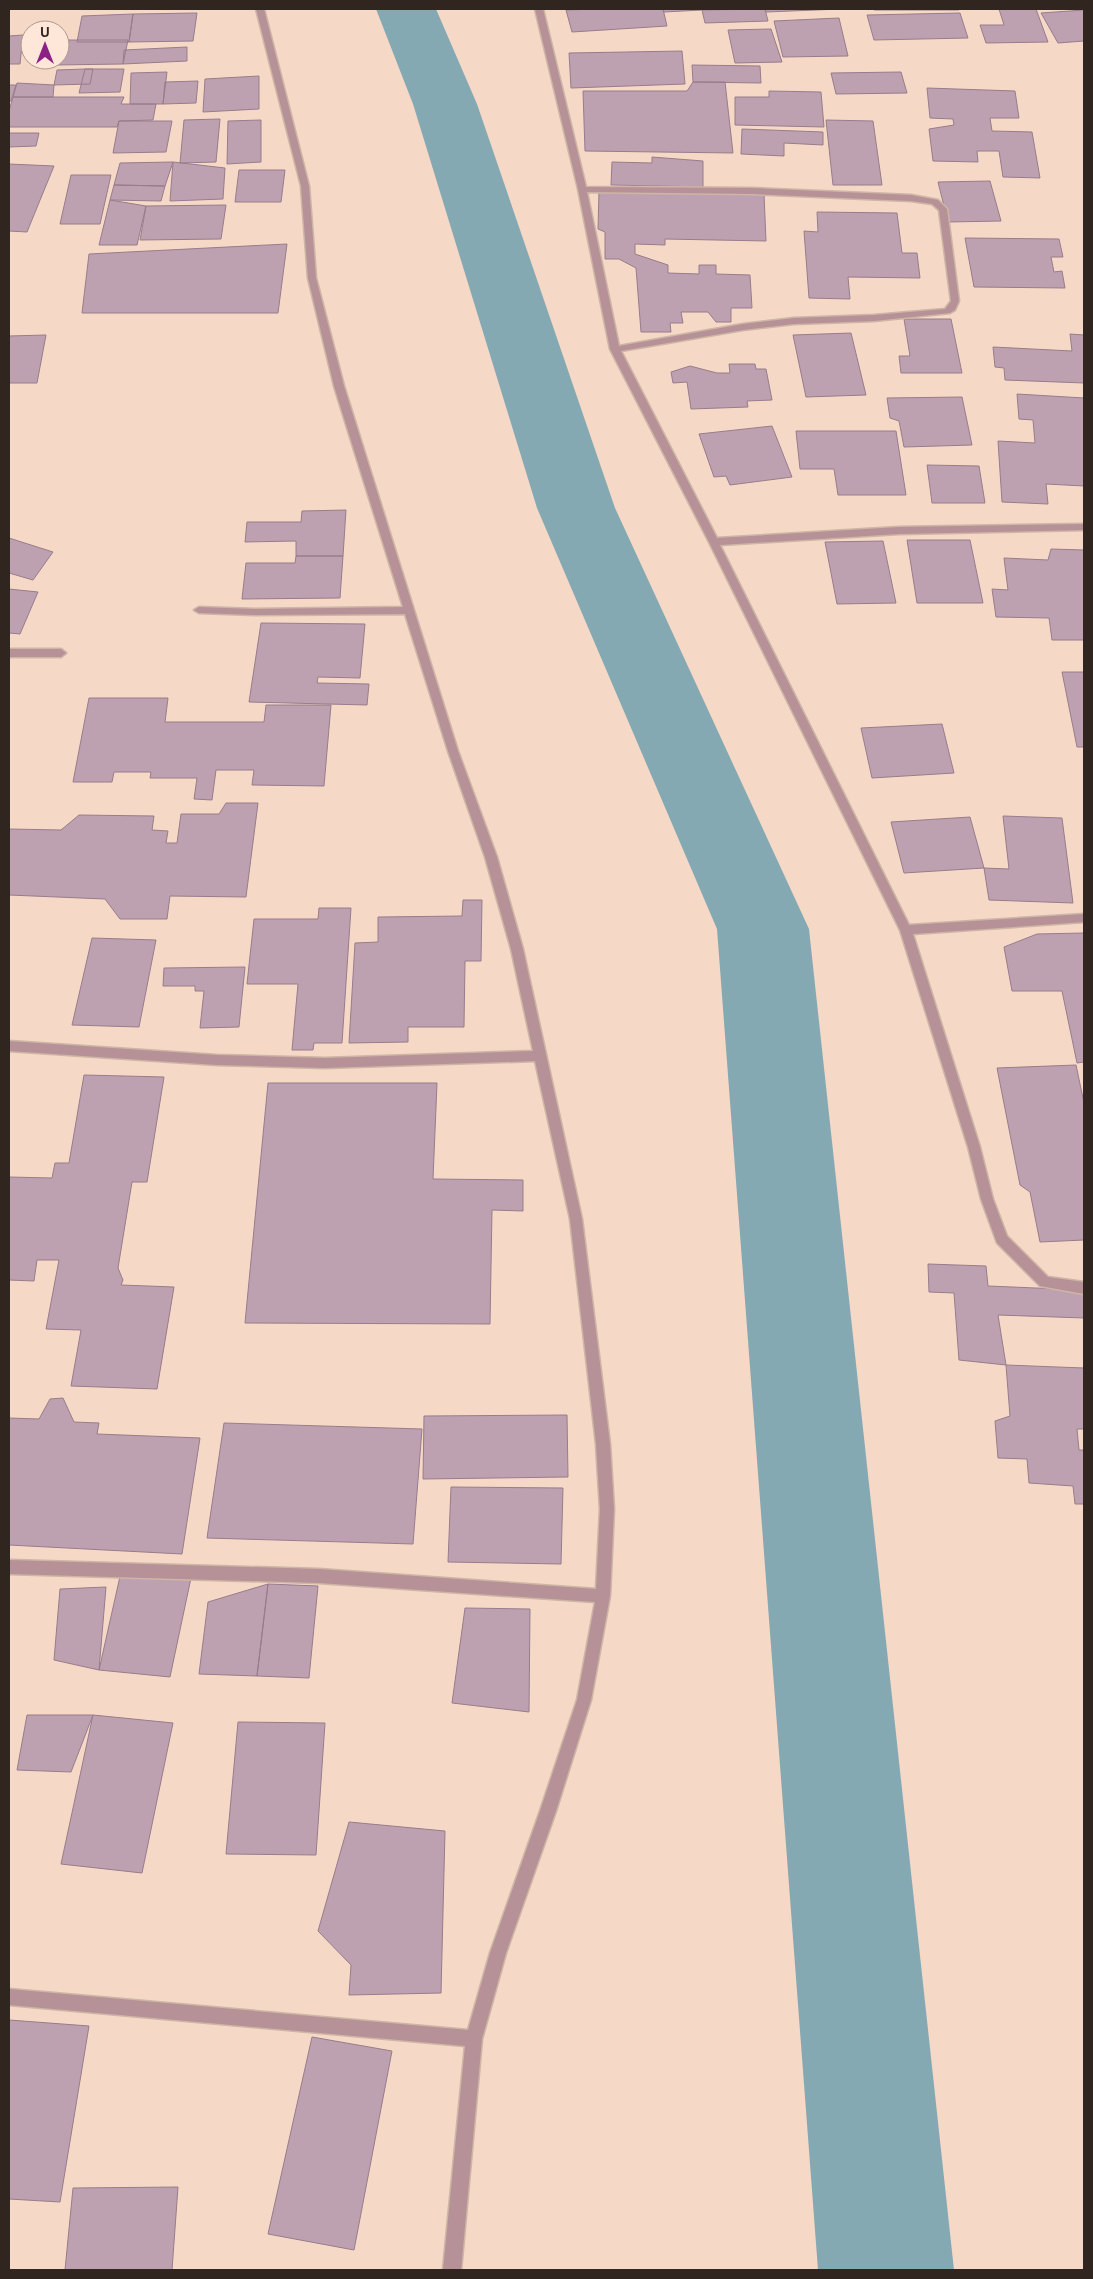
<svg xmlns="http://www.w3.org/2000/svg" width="1093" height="2279" font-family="Ubuntu,sans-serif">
<rect width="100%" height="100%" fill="#f5d9c6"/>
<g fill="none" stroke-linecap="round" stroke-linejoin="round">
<path fill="#85a9b3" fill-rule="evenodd" d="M376 9H436L477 104 615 508 809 929 954 2270H818L717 929 537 508 413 104Z"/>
</g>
<path fill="#bea1b0" stroke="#987c8b" d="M596 9H663L667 26 572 32 566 10Z
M663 9H701L702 10 664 12Z
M765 9 768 21 705 23 702 10Z
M765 9H841L766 12Z
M874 9H958L959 10H874Z
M999 9H1049H1036L1048 42 986 43 980 25H1004Z
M1084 10V41L1058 43 1041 13Z
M197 13 193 41 129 42 133 14Z
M960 13 968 38 874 40 867 15Z
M133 14 129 42H77L82 16Z
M839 18 848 56 783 57 774 21Z
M771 29 782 62 735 63 728 30Z
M23 35 20 64H9V36Z
M62 40H128L123 64 55 65 57 60H60Z
M187 47V61L123 64 124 50Z
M682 51 685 84 571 88 569 53Z
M692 65 760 66 761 83 693 82Z
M85 69H93L90 84 54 85 57 70Z
M85 69H124L120 92 79 93Z
M167 72 163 104H130L131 73Z
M901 72 907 93 836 94 831 73Z
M259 76V109L203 112 205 79Z
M198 81 196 103 163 104 165 82Z
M693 82H725L733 153 585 151 583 91H687Z
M17 83 54 85 53 97H13Z
M9 85H16L11 101H9Z
M927 88 1015 91 1019 118H990L992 131 1032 132 1040 178 1003 177 999 151H977L978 162 933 161 929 129 954 125 953 119 930 118Z
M769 91 821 92 824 127 735 125V97H769Z
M13 97H124L121 104H156L153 120 119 121 117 127H9V111Z
M220 119 216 162 180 163 184 120Z
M261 120V162L227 164 228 121Z
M826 120 873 121 882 185H833Z
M119 121H172L166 152 113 153Z
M742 129 823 132V145L784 143V156L741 154Z
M9 133H39L36 146 9 147Z
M652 157 703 161V187L611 185 612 162 652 163Z
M173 162 165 186 114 185 120 163Z
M173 162 225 168 223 199 170 201Z
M9 164 54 166 27 232 9 231Z
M239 170H285L281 202H235Z
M71 175H111L100 224H60Z
M990 181 1001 221 948 222 938 182Z
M114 185 165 186 161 201 110 200Z
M599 191 764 194 766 241 665 239V245L635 244V254L668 265V273L699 274V265H716V274L750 275 752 308H731V322H716L708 312H681L683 323H670L671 332H641L636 268 619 259H605V232L598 229Z
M110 200 146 206 137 245H99Z
M226 205 221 239 140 240 146 206Z
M817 212 897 213 902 253H917L920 278 848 277 850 299 809 298 804 231 818 232Z
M965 238 1059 239 1063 257H1051L1054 272 1062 271 1065 288 974 287Z
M287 244 278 313H82L89 254Z
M904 319H951L962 373H901L899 356H910Z
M851 333 866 395 806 397 793 335Z
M1070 334 1084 335V383L1005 380 1004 368 995 367 993 347 1072 351Z
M46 335 37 383H9V336Z
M729 364H755L756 369H766L772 400 747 401 748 407 691 409 687 382 673 383 671 372 690 366 717 373H730Z
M1017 394 1084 398V486L1046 484 1048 504 1002 502 998 441 1035 443 1033 420 1019 419Z
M962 397 972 445 904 447 899 421 890 418 887 398Z
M772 426 792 477 730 485 726 476 714 477 699 434Z
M796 431H896L906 495H838L834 469H800Z
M927 465 979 466 985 503H932Z
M346 510 343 556H296V541L245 542 247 522H301L302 511Z
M9 538 53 552 33 580 9 573Z
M907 540H970L983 603H917Z
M883 541 896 603 837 604 825 542Z
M1051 549 1084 550V640H1052L1049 618 996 617 992 589 1008 590 1004 558 1048 560Z
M296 556H343L340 598 242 599 246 563H295Z
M9 589 38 592 20 634 9 633Z
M261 623 365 624 360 678 318 677 317 683 369 684 367 705 249 702Z
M1062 672H1084V747H1077Z
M89 698H168L165 722H264L266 705H331L324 786 252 785 254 770H216L212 800 194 799 197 778H150L151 772H114L112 782H73Z
M942 724 954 773 872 778 861 728Z
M226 803H258L246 897 170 896 167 919H120L105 899 9 895V829L61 830 79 815 154 816 152 830 168 831 166 843H177L181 814H219Z
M1003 816 1062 818 1073 903 989 900 984 868 1009 869Z
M970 817 984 868 904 873 891 822Z
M463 900H482L481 961H465L464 1027H408V1042L349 1043 355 943 378 942V917L462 916Z
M319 908H351L342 1043H314L313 1050H292L298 984H247L254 919H318Z
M1084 933V1062L1077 1063 1062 991H1012L1004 947 1037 934Z
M92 938 156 940 139 1027 72 1025Z
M245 967 239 1027 200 1028 204 991H195V986H163L164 968Z
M1076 1065 1084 1103V1240L1040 1242 1030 1192 1020 1185 997 1068Z
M84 1075 164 1077 147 1182H132L118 1268 123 1280 121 1285 174 1287 157 1389 71 1386 81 1330 46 1329 59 1260H37L34 1281 9 1280V1177L52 1178 55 1163H69Z
M268 1083H437L433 1179 523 1180V1211L492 1210 490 1324 245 1323Z
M928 1264 986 1266 988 1286 1084 1290V1318L998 1315 1006 1365 959 1360 954 1293 929 1292Z
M1006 1365 1084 1368V1429H1077L1079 1450H1084V1504H1075L1073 1486 1029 1483 1027 1459 998 1458 995 1421 1010 1416Z
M63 1398 74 1422 99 1423 97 1434 200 1438 182 1554 9 1545V1418L39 1419 50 1399Z
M567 1415 568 1477 423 1479 424 1416Z
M224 1423 422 1429 413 1544 207 1538Z
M451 1487 563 1488 561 1564 448 1562Z
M121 1572 191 1578 170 1677 99 1670Z
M268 1584 318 1586 309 1678 257 1676Z
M268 1584 257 1676 199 1674 208 1602Z
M106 1587 99 1670 54 1660 60 1589Z
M465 1608 530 1609 529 1712 452 1703Z
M27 1715H93L71 1772 17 1770Z
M93 1715 173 1723 142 1873 61 1864Z
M238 1722 325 1723 316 1855 226 1854Z
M349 1822 445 1831 441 1993 349 1995 351 1965 318 1931Z
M9 2020 89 2026 60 2202 9 2199Z
M312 2037 392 2051 354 2250 268 2234Z
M178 2187 172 2270H65L73 2188Z"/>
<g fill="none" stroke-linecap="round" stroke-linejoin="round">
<g stroke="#ceb5a5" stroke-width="3">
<path id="street" d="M256 9H264L309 186 316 278 344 386 458 751 497 857 523 949 582 1219 610 1444 614 1509 610 1596 591 1700 556 1811 506 1953 482 2039 461 2270H443L465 2046 9 2005V1989L468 2030 490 1953 540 1811 577 1700 595 1602 319 1583 9 1574V1560L319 1569 596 1589 600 1509 596 1444 570 1219 535 1061 325 1068 217 1065 9 1051V1041L217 1055 325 1058 533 1051 511 949 485 857 448 751 405 614 255 615 199 613 194 610 199 607 255 609 403 607 334 386 308 278 301 186Z
M535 9H543L586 187 753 188 911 195 938 200 947 209 959 301 955 310 950 313 874 321 794 324 743 330 621 351 717 538 899 527 1084 524V530L899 534 720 545 909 925 1084 914V922L913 934 980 1147 993 1199 1007 1236 1048 1277 1084 1282V1294L1040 1286 997 1243 981 1199 968 1147 900 930 709 542 610 349 578 189ZM587 192 753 194 911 201 932 204 939 210 951 301 945 309 874 315 794 318 743 324 619 346Z
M9 649H61L66 653 61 657H9Z"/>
</g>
<use href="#street" fill="#b69197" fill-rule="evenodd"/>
</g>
<rect width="1093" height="2279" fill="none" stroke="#31261f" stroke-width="20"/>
<g transform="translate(45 45)"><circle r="24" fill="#fee7d8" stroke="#ac9a8e"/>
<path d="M0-4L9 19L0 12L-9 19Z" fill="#8c2185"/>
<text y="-8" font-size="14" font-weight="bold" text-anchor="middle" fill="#31261f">U</text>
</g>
</svg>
